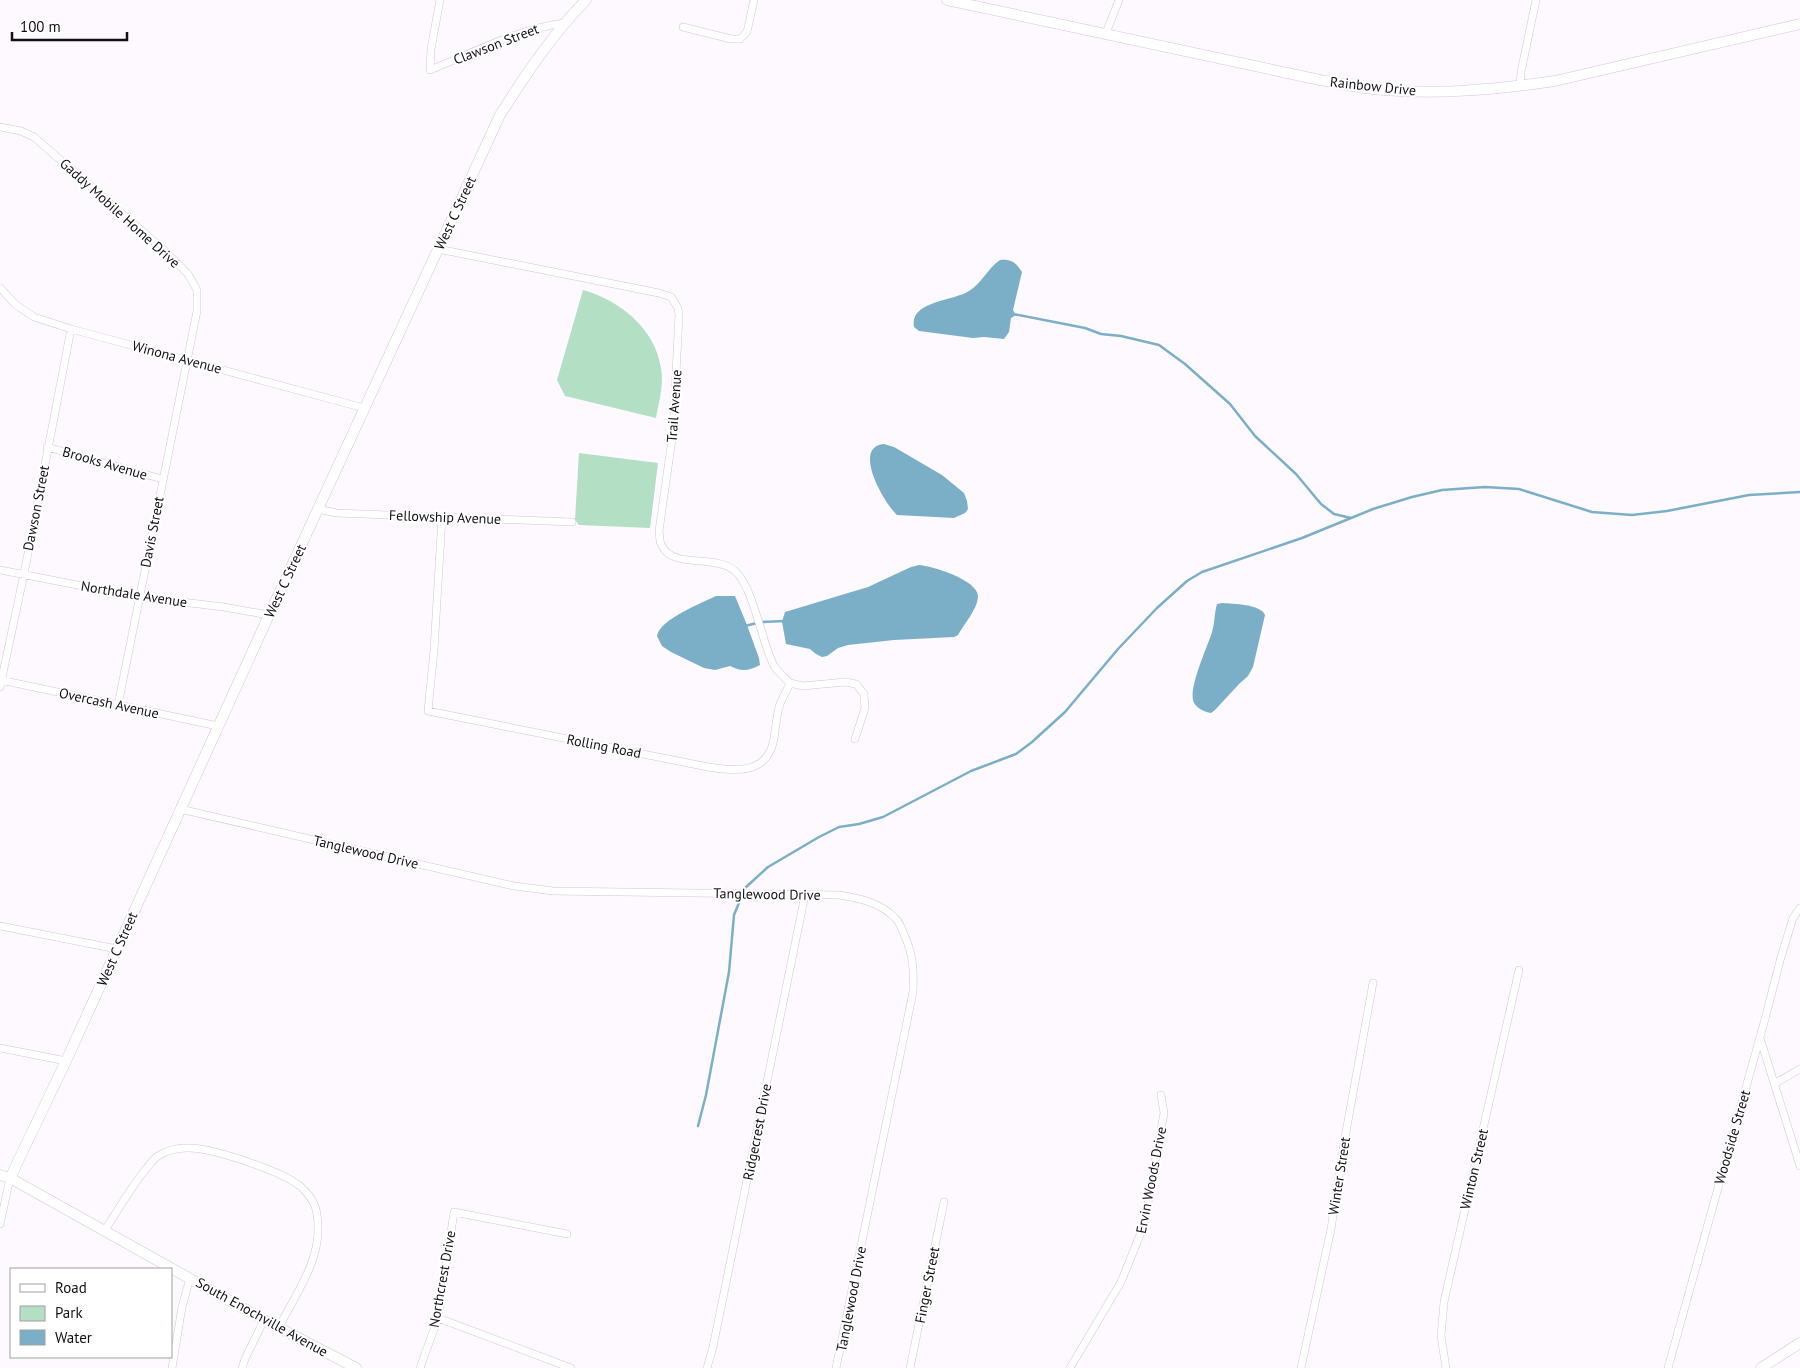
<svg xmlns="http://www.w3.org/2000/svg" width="1800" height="1368" font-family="'PT Sans',sans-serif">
<rect width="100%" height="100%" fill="#fdf9ff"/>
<path fill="#b3e0c5" d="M583 290C619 300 655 328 661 368 664 384 659 402 656 418L565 396 557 380Z
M579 453 658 463 650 528 579 525 575 520Z"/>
<path fill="#7bafc7" d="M1000 260C1012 259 1016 263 1022 272L1013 310 1016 315 1011 318 1009 332 1004 339 984 337 973 338 942 334 919 331 914 327C909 301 954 301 969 291 982 283 988 268 1000 260Z
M884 444 894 447 942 475 964 493 967 501 968 509 965 513 954 518 897 515C885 504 851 447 884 444Z
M919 565C932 566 979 580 978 597 977 610 964 624 958 635L954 637 894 640 848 645 838 648 827 656 822 657 816 654 810 649 786 644 782 622 785 612 868 587 911 567Z
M716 596H735L747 625 759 658 760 665C748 671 742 672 730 666L715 670 704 668 671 652 662 646 657 636C660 619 702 603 716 596Z
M1222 603C1233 604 1261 604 1265 615L1253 667 1248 676 1239 684 1215 710 1211 713C1204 712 1194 707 1193 700 1190 685 1206 650 1211 635 1215 625 1214 614 1217 604Z"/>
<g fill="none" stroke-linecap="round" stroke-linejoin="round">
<path stroke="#7bafc7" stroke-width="2.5" d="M1013 314 1085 328 1101 334 1121 336 1159 345 1185 364 1230 404 1255 436 1296 474 1321 504 1334 514 1351 518
M745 626 761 622 785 621
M698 1126 706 1095 729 972 734 915 745 888 768 867 819 837 839 827 859 824 883 817 971 771 1016 754 1032 742 1065 712 1118 649 1157 608 1187 581 1202 572 1302 538 1373 509 1412 497 1442 490 1485 487 1519 489 1592 512 1632 515 1667 511 1749 495 1800 492"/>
<g stroke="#d1c6d4" stroke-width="8">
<path id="street" d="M440 0 431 49 430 70C473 53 517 29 564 23
M683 27 731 39H740L747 32 754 0
M1106 33 1119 0
M1520 86 1521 72 1536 0
M0 127 21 131 34 137 165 251 188 274 197 290V311L118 705
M438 249 659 293 671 297 678 308 679 315 673 432 659 531C660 536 659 542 662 546 673 569 716 554 735 571 753 586 762 643 774 666 778 672 785 678 790 683
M0 288 16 305 34 317 71 329 364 408
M47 447 162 479
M318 509 336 513 572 522
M442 517 434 650 428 711 708 767C733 771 765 775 773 743 776 730 776 716 780 704 783 697 787 690 790 683
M0 570 139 597 224 607 269 615
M0 680 218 726
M790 683 803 686 845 682 856 684 864 694 865 708 855 739
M0 687 24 574 71 329
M180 809 514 886 553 891 839 895C859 898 881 903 895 918 899 921 901 927 903 932 913 953 914 969 913 992L836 1368
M0 926 117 949
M1760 1038 1800 1166
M0 1048 66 1061
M1774 1084 1800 1069
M0 1224 10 1178
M105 1230C118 1210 130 1189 145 1170 149 1166 153 1159 158 1156 166 1151 177 1148 187 1148 211 1147 281 1171 300 1186 309 1194 316 1203 317 1215 324 1256 297 1292 279 1327
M438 1318 571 1368
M172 1368 182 1307 190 1278
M242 1368 245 1359 264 1320
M420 1368 438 1318 454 1212 567 1234
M707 1368 713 1347 805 895
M910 1368 944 1202
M1070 1368 1121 1282 1144 1225 1164 1113 1161 1095
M1301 1368 1331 1229 1344 1143 1373 983
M1446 1368 1441 1336 1444 1302 1519 970
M1668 1368 1765 1019 1781 957 1793 918 1800 908"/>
</g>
<g stroke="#d1c6d4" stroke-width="11">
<path id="secondary" d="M947 0 1320 80C1335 82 1350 86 1365 88 1428 96 1493 90 1555 81L1800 24
M0 1175 10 1178 264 1320 356 1368
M10 1178 66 1061 269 615 500 115C526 74 552 35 586 0
M1761 1368 1800 1343"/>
</g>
<use href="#street" stroke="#fff" stroke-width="7"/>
<use href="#secondary" stroke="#fff" stroke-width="10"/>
</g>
<g text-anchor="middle" stroke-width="4" stroke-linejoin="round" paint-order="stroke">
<g font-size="14" fill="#131015" stroke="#fff">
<text transform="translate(496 44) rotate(-21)" y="5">Clawson Street</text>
<text transform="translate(1373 86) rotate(6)" y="5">Rainbow Drive</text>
<text transform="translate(120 213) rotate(42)" y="5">Gaddy Mobile Home Drive</text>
<text transform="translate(455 213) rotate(-65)" y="5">West C Street</text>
<text transform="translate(177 357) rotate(15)" y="5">Winona Avenue</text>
<text transform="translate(674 406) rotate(-86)" y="5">Trail Avenue</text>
<text transform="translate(105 463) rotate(16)" y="5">Brooks Avenue</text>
<text transform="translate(36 508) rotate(-79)" y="5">Dawson Street</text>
<text transform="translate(445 517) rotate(2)" y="5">Fellowship Avenue</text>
<text transform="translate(152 532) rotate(-79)" y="5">Davis Street</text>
<text transform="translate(285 581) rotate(-65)" y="5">West C Street</text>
<text transform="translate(134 594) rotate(9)" y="5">Northdale Avenue</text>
<text transform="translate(109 703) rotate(12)" y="5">Overcash Avenue</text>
<text transform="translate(604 746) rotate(11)" y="5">Rolling Road</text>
<text transform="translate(366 852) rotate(13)" y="5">Tanglewood Drive</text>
<text transform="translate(767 894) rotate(1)" y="5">Tanglewood Drive</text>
<text transform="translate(117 949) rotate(-66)" y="5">West C Street</text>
<text transform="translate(757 1132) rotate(-79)" y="5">Ridgecrest Drive</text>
<text transform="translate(1732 1137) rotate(-74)" y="5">Woodside Street</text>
<text transform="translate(1474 1169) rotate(-77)" y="5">Winton Street</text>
<text transform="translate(1339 1176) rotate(-81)" y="5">Winter Street</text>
<text transform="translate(1151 1180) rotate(-79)" y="5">Ervin Woods Drive</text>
<text transform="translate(442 1279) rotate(-80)" y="5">Northcrest Drive</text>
<text transform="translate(927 1285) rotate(-79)" y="5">Finger Street</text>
<text transform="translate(851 1299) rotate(-79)" y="5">Tanglewood Drive</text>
<text transform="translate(262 1317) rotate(29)" y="5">South Enochville Avenue</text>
</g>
</g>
<rect x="10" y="1268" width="162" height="90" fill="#ffffff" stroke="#a19fa1"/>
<rect x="20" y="1284" width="25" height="8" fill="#ffffff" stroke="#a19fa1"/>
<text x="55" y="1293" font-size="15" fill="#131015">Road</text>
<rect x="20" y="1306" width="25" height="15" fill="#b3e0c5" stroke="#a19fa1"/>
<text x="55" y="1318" font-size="15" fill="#131015">Park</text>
<rect x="20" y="1330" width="25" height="15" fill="#7bafc7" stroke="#a19fa1"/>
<text x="55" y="1343" font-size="15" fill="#131015">Water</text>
<path d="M12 32v8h115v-8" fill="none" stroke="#131015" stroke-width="2.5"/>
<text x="20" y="32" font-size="15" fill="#131015" stroke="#ffffff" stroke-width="4" paint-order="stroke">100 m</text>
</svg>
